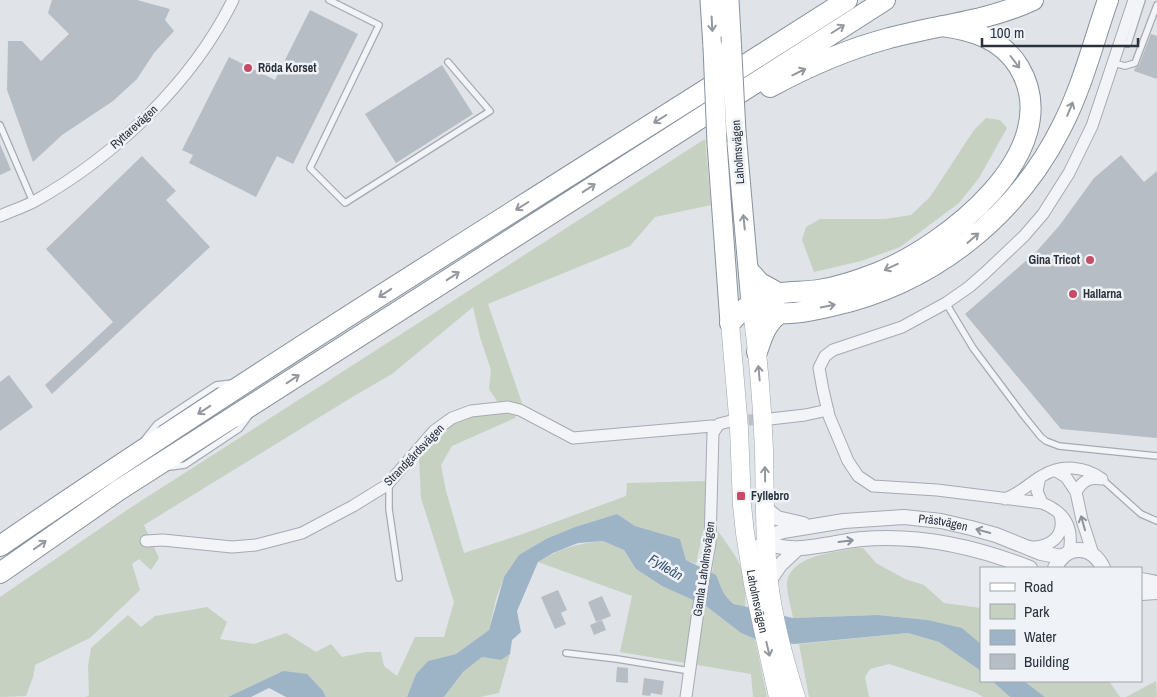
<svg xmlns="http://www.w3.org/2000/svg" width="1157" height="697" font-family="'Archivo Narrow',sans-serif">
<rect width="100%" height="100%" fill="#e0e3e8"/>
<path fill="#c6d1c2" d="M986 118 1000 120 1007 128 979 178 959 203 900 247 861 261 814 272 802 240 806 227 820 219H885L911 215 930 197 974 130Z
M705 139 711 205 655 217 630 246 488 304 522 403 515 418 452 446 441 465 446 491 464 553 520 535 626 496 627 483 705 481V523L696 564 686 560 680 539 635 526 617 514 575 527 548 538 504 577 496 599 489 630 456 654 428 661 416 674 407 697H326L323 691 283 671 228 697H86L89 695 88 666 91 648 128 615 141 627 155 616 207 607 227 622 220 639 254 644 286 633 316 652 331 644 342 657 366 652H381L384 666 397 676 415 637H444L454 602 421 498 419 458C434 440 450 421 474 414 484 412 496 414 505 413L489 389 491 370 480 337 473 307 392 374 349 399 144 525 159 558 151 570 139 559 132 564 140 590 90 638 35 665 33 677 26 696 0 697V597L130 508Z
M718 531C740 563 747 567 745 608 720 599 725 590 712 573Z
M603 541 624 550 636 569 662 586 706 606 741 633 755 639 767 697H753L751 674 620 652 632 596 538 562C562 548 575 544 603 541Z
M856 548H863L876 563 905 579 924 585 944 603 981 608V644L962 628 928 620 878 615 793 618C791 608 788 597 787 587 786 555 834 553 856 548Z
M908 633 939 642 981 671V681H992L1010 697H983L975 692 889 664 870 669 865 677 869 697H809L799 644Z
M510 654 499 693 480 697H444L463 672 482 657 501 660Z
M1024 681H1109L1120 697H1045Z
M1156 681 1157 697H1126Z"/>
<path fill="#9db3c6" d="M617 514 635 526 680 539 686 560 716 575C722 589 722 594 734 604L793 618 878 615 928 620 962 628 981 644V671L939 642 908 633 794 644 755 639 741 633 706 606 662 586 636 569 624 550 603 541 578 543 553 553 538 562 517 611 521 632 512 640 510 654 501 660 482 657 463 672 444 697H407L416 674 428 661 456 654 489 630 504 577 519 555 548 538 575 527Z
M283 671 307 674 323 691 326 697H286L269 688 251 697H228Z
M992 681H1024L1045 697H1010Z"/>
<path fill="#b7bdc4" d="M52 0H137L170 9 165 20 174 31 154 53 137 79 113 101 62 135 33 162 7 90 8 41H22L41 61 69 34 48 13Z
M310 10 358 34 293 164 277 156 256 197 189 163 193 155 182 150 229 57 275 80Z
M1151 34 1157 36V79L1134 71 1135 68 1139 65Z
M442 65 473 114 396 163 365 114Z
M0 144 11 170 0 175Z
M1121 155 1144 182 1157 171V438L1061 429 965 314 1036 252 1059 226 1094 178Z
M142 156 176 191 166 200 210 247 52 394 45 385 113 322 46 249Z
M9 375 33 407 0 431V382Z
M558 590 567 610 561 613 566 624 555 629 541 597Z
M602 596 611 616 596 622 588 602Z
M602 620 606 630 594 635 590 625Z
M617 667 628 668V683L616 682Z
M644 678 664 681 662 695 651 693 650 696 642 695Z"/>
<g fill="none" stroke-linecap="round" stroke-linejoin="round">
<path stroke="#bcc0c6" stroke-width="11" stroke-dasharray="11 5.5" stroke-linecap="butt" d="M732 421 768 419"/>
<g stroke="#a6aab2" stroke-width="8">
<path id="service" d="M329 0 379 25 310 168 345 203 490 111 448 62
M1120 42 1128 44 1142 0
M1114 63 1125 66 1135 63 1157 5
M0 125 33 202
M946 303 973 348 1024 416 1041 437 1046 441 1059 446 1157 456
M145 439 157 424 187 404 216 385 232 383
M170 467 185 465 239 429 248 417
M1102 479 1141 514 1157 521
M387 485 389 489V509L399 578
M566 653 617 659 690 671"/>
</g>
<g stroke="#a6aab2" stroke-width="13">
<path id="minor" d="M0 216C11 211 24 207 35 201 115 156 192 83 233 0
M770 419 805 415 828 410
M1056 471 1066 477 1076 492 1082 520 1093 554
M1040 477 1037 491 1042 503
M1076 492C1082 481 1089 477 1102 479
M1005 499C1021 493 1028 484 1042 476 1061 464 1085 466 1102 479
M146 541 163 540 232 547 256 545 302 533 353 506 387 485 434 431 452 418 471 411 508 407 520 410 573 438 712 426 715 428
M1029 547C1049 548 1066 537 1060 515
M1069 552C1074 528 1065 512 1042 503L937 490 873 486 858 476 848 461 829 416 823 390 819 368 825 356 833 350 902 327 946 303 969 287 985 273 1024 236 1043 214 1069 173 1092 126 1134 0
M686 697 698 611 710 543 713 433 719 424 731 421"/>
</g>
<g stroke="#a6aab2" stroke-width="16">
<g id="tertiary">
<path d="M765 508 777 518 803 524"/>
<path d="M766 540C787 558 835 541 862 539 919 534 977 547 1030 568"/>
<path id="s1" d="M749 557 770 536 783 531 844 521 904 517 941 521 971 528 996 535 1041 553 1062 557"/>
<path d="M1055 568C1066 544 1092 544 1103 568"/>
<path d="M1141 580 1157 583"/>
<path d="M769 581 780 565 797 549"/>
<path d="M1141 593 1157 592"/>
</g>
</g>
<g stroke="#a0a8b3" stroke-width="19">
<g id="primary">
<path d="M751 303C758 352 762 401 764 450 765 495 764 539 769 583 774 622 784 659 796 697"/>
<path id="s2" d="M730 323 739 428 742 505 745 533 753 584 778 697"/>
</g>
</g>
<g stroke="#88929e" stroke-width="21">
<path id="trunk" d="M710 0 713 47
M729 0 731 36
M736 132 751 303
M717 143 730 323"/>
</g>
<g stroke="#88929e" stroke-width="22">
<path id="motorway" d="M770 87C807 67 845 50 886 39 934 25 987 22 1033 0
M749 271 760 283 780 294
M751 303C772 321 808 311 832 306 931 284 1015 219 1061 128 1082 88 1093 43 1108 0
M730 323C739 313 748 304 759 299 777 290 800 293 819 290 838 287 859 280 877 273 945 246 1069 151 1019 67 1002 39 973 30 942 26
M757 352C762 337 766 323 779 314
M0 546C277 356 564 181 847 0
M0 573 119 490 885 0"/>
</g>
<use href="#service" stroke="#f2f4f7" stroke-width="5.5"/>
<use href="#minor" stroke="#f2f4f7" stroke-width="11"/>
<use href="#tertiary" stroke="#f2f4f7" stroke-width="14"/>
<use href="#primary" stroke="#fff" stroke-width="18"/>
<use href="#trunk" stroke="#fff" stroke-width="19"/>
<use href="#motorway" stroke="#fff" stroke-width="20"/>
<g stroke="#88929e" stroke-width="21" stroke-linecap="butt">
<path id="trunk-bridge" d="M731 36 736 132
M713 47 717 143"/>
</g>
<use href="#trunk-bridge" stroke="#fff" stroke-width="19"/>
</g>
<defs><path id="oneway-shaft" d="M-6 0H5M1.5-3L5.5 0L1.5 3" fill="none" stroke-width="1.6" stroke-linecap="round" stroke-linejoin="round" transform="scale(1.25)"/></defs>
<g stroke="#94989e">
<use href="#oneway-shaft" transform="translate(712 24) rotate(87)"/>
<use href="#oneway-shaft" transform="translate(838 29) rotate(-32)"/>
<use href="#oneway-shaft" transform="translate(1015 62) rotate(53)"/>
<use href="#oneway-shaft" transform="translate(799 72) rotate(-26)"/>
<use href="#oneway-shaft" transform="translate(1070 109) rotate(-67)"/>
<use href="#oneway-shaft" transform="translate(660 119) rotate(148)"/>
<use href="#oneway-shaft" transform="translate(589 188) rotate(-33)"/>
<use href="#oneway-shaft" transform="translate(522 206) rotate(148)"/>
<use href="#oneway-shaft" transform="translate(744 222) rotate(-96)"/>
<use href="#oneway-shaft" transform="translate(973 238) rotate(-41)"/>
<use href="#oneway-shaft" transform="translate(891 267) rotate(155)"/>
<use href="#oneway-shaft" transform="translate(453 276) rotate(-33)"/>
<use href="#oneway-shaft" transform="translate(385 293) rotate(147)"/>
<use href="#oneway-shaft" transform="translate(828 306) rotate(-11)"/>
<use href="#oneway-shaft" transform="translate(759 373) rotate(-95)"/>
<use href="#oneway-shaft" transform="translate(293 379) rotate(-33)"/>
<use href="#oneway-shaft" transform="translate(204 410) rotate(147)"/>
<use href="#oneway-shaft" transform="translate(765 474) rotate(-91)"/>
<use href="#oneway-shaft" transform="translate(40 545) rotate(-35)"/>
<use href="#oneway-shaft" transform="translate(768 649) rotate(77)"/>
</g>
<g stroke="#8e939a">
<use href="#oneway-shaft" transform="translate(1083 523) rotate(-106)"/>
<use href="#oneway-shaft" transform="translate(983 531) rotate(-165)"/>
<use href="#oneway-shaft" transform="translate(846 541) rotate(-7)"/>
</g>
<g fill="#c54c64" stroke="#eff2f6" stroke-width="2">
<circle cx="248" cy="68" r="5"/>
<circle cx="1090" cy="260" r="5"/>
<circle cx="1073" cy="294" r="5"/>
<rect x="736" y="491" width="10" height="10" rx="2.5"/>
</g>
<g text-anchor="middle" stroke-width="5" stroke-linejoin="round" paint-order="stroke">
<g font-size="12" font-weight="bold" fill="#2a323e" stroke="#eff2f6" text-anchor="start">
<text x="258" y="72">Röda Korset</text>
<text x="1080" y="264" text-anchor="end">Gina Tricot</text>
<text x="1083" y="298">Hallarna</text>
<text x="751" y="500">Fyllebro</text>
</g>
<g font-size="12" fill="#2a323e" stroke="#eff2f6">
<text transform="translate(134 127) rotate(-42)" y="4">Ryttarevägen</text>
<text transform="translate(738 152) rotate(-94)" y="4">Laholmsvägen</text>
<text transform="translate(414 455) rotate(-46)" y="4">Strandgårdsvägen</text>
<text dy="4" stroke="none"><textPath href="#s1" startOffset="205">Prästvägen</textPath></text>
<text transform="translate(704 569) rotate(-82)" y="4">Gamla Laholmsvägen</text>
<text dy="4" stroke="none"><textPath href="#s2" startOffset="280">Laholmsvägen</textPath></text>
</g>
<g font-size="14" font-style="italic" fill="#365270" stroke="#eff2f6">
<text transform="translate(666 567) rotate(31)" y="5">Fylleån</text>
</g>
</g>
<rect x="980" y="567" width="162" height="115" fill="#eff2f6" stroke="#a0a5ac"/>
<rect x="990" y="583" width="25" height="8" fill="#ffffff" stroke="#a0a5ac"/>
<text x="1024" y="592" font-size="15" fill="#2a323e">Road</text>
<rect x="990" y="604" width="25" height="15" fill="#c6d1c2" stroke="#a0a5ac"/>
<text x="1024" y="617" font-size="15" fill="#2a323e">Park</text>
<rect x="990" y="630" width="25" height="15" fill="#9db3c6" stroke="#a0a5ac"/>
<text x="1024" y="642" font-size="15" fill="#2a323e">Water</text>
<rect x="990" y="654" width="25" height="15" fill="#b7bdc4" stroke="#a0a5ac"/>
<text x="1024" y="667" font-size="15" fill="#2a323e">Building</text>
<path d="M982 38v8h156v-8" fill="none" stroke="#2a323e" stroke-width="2.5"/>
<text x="990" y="38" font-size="15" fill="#2a323e" stroke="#eff2f6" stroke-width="4" paint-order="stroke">100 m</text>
</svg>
